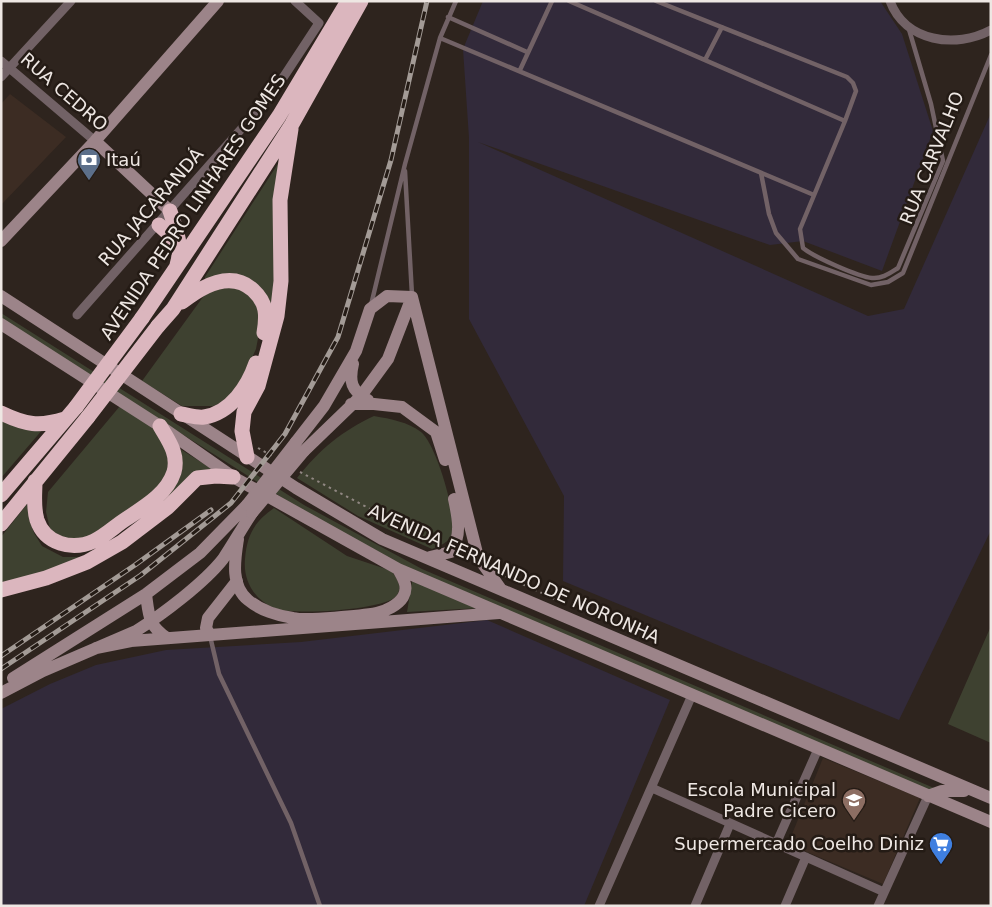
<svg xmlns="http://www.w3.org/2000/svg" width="992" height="907" font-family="'DejaVu Sans',sans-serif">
<rect width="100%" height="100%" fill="#2e241e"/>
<path fill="#322a3a" d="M483 1H880L902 34 933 131 882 271 803 241 770 245 478 142 868 316 904 309 991 113V530L899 720 563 581 564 496 469 319V138L463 49Z
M487 620 670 700 584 906H1V709L50 684 96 665 166 650 301 642Z"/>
<path fill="#3c2c23" d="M10 94 66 137 1 205V104Z
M823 758 920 798 883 884 788 844Z"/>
<path fill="#3e4130" d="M281 159 275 232 273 313 265 296 205 280V277Z
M226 285 250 292 262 317 256 349 236 392 225 401 213 406H182L142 381 208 290Z
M1 313 304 505 422 569 934 788 926 792 388 560 297 507 1 319Z
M120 406 163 431 170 471 149 500 100 532 74 543 63 541 50 529 46 512 48 492Z
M374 416C391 419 408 422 421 432 436 444 457 514 452 533 450 542 440 546 432 549L358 516 297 478C320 449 342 431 374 416Z
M1 417 43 429 1 478Z
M177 447 212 469 199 472 148 518 83 559 1 585V537L28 503 29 518 34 533 42 546 63 557H81L104 546 129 529 163 502Z
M274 508 347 556 392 571C396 578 403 586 397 595 389 610 291 616 274 608 254 599 243 581 245 559 247 535 254 522 274 508Z
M413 576 480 608 407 612Z
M991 626V743L948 724Z"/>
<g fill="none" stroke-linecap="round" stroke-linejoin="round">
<path stroke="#908782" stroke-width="2" stroke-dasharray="2.5 4" stroke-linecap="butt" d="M258 448 272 456
M300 472 437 544
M505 576 559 601"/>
<path stroke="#726266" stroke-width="4.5" d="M569 1 845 121 800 229 803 248C814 257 859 277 872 278 882 279 890 273 898 268L943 161 931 104 908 26
M656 1 847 77 853 83 856 91 845 121
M448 17 527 52
M440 38 814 195
M705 60 722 27
M520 70 552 1
M405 171 412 295
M761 173 769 214 776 233 798 259 871 285 888 282 903 273 991 55
M371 305 405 164 440 38 456 1
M210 636 219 674 291 823 320 906"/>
<path stroke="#726266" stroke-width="9" d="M890 1C905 42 956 49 991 30
M1 61 95 141
M1 77 71 1
M77 315 273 93 319 23 295 1
M652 788 884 892
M776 844 818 749
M599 906 692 695
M695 906 730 824
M785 906 806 857
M878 906 928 796"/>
<path stroke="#9c8489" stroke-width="12" d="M95 141 170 211
M1 241 95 141 218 1
M1 296 296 488 382 539 991 798
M412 297 478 557 500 588
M1 324 160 426 233 477 398 569 991 822
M353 364C349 381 351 391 368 400
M351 404H374L402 407 436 432 445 460
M296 442 324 406 356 351 370 309 387 296 412 297
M304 451 361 396 388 359 412 297
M238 539C235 559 230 585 248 600 260 610 278 616 293 618 307 621 362 616 377 613 386 611 398 605 403 597 409 587 403 578 398 569
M430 557 451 552C462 535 458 518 454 499
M146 594C149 616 148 625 167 638
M210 635 206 628 208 618 237 581
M96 648 131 641 210 635 499 613
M13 678 146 594 200 553 247 505
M1 693 43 671 136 631C163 614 204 583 223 559 233 544 242 528 252 513
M928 796 942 791H964"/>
<path stroke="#dbb6be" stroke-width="15" d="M170 211C176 229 183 246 177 265
M159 225 169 234 177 246
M182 302C202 286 231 270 253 290 267 303 267 315 264 333
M142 318 279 116 348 1
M158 326 173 309 292 124 361 1
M1 413C26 425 39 427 65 419
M181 414C188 415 197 418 204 417 231 413 248 386 256 363
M247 457 242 431 244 412 258 386 277 316 281 281 280 200 291 129
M35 481C35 494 33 507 37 520 45 544 72 551 94 541 105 536 115 526 126 519 144 507 167 494 174 472 179 454 168 440 160 426
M1 495 76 407
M1 524 88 417
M1 590 46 578 87 562 122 542 168 507 197 478 216 476 233 477"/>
<g stroke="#a39b96" stroke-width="5">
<path id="rail" d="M1 656 135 565 211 510
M1 669 141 575 231 503 285 434 338 337 391 160 427 1"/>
</g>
<use href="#rail" stroke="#241b15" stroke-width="3" stroke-dasharray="9" stroke-linecap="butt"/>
<path stroke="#9c8489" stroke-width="12" d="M247 505 296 442
M252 513 304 451"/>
<path stroke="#dbb6be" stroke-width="15" d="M76 407 142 318
M88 417 158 326"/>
</g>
<defs>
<g id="bank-pin" transform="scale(1.25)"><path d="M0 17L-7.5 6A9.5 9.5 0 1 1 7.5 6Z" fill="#5c6f8a" stroke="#241b15"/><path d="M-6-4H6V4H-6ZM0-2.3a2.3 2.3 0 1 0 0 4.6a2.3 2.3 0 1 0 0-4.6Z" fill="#fff"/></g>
<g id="school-pin" transform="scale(1.25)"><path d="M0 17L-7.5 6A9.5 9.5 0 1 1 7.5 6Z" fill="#8d6e63" stroke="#241b15"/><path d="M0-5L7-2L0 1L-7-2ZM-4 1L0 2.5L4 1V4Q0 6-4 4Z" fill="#fff"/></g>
<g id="supermarket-pin" transform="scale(1.25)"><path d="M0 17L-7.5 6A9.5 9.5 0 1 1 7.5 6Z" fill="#3f7fe0" stroke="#241b15"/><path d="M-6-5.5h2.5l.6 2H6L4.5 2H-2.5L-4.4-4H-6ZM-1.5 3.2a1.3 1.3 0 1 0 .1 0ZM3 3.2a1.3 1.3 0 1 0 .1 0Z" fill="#fff"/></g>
</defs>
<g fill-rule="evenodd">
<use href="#bank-pin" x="89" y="160"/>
<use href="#school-pin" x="854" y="800"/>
<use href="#supermarket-pin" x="941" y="844"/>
</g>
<g text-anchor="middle" stroke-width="5" stroke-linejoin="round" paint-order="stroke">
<g font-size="18" fill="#eee7e3" stroke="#241b15">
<text transform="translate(64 92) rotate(41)" y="6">RUA CEDRO</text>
<text transform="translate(932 158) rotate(-68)" y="6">RUA CARVALHO</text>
<text transform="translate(151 207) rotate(-49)" y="6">RUA JACARANDÁ</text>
<text transform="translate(193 207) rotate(-56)" y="6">AVENIDA PEDRO LINHARES GOMES</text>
<text transform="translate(514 574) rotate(24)" y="6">AVENIDA FERNANDO DE NORONHA</text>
</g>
<g font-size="18" fill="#eee7e3" stroke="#241b15" text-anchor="end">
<text x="106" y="166" text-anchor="start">Itaú</text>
<text x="836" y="796">Escola Municipal<tspan x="836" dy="21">Padre Cicero</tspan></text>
<text x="924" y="850">Supermercado Coelho Diniz</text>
</g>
</g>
<rect width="992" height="907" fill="none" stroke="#eee7e3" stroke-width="5"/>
</svg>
